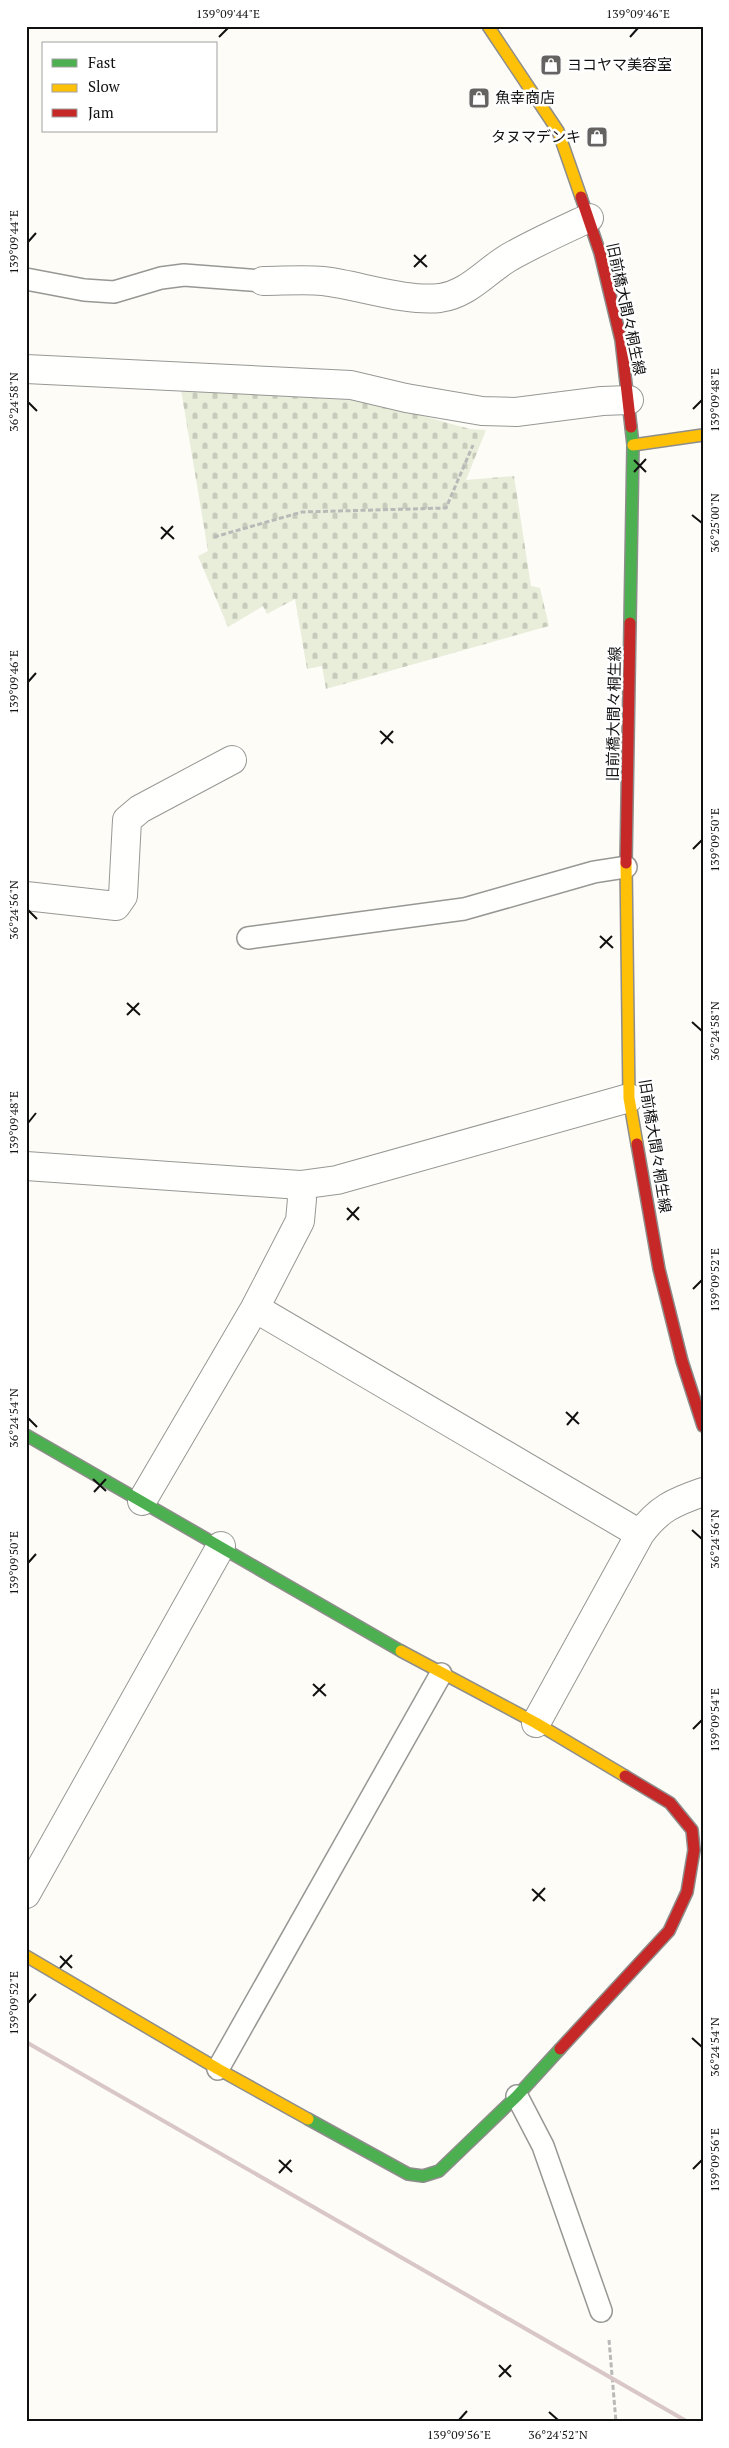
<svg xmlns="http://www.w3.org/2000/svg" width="729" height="2448" font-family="'PT Serif','Noto Sans JP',serif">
<defs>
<pattern id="cemetery-stones" width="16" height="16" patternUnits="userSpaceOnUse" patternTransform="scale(1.25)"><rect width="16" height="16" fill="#e9eedb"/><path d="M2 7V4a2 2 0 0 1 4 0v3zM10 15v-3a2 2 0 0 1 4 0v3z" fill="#c7cbbb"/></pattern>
</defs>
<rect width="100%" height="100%" fill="#fdfcf7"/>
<path fill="url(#cemetery-stones)" d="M181 390 351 396 470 429 486 430 466 480 514 476 531 586 540 588 549 626 326 689 322 666 307 669 295 599 267 614 263 606 228 627 198 556 208 551Z"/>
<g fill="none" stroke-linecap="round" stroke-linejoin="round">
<g stroke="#979795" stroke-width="24">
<path id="lane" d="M26 279 84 290 114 292 161 278 184 275 263 281
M248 938 464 909 594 872 626 867
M218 2069 441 1674
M517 2096 543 2146 601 2311"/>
</g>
<g stroke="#979795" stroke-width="30">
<path id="street" d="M263 281C282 281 304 279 323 281 358 285 405 302 440 298 468 294 485 272 508 258 534 243 561 231 589 218
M26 369 351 385 406 398 482 411 516 412 602 401 629 400
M26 896 116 906 123 896 127 820 140 809 232 760
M26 1166 300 1185 337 1180 629 1098
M255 1308 640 1534
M142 1501 255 1308 300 1221 302 1199 300 1185
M536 1723 640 1534C658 1509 674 1502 703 1492
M26 1894 221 1546"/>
</g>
<g stroke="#8e8d8b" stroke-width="14">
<path id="fast" d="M630 623 633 445 631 427
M26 1435 401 1651
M308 2119 408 2174 423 2176 439 2171 517 2096 560 2049"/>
</g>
<g stroke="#8e8d8b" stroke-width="14">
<path id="slow" d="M488 26 558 131 581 197
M633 445 703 435
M626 863 629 1098 637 1144
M401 1651 536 1723 625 1776
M26 1956 218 2069 308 2119"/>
</g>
<g stroke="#8e8d8b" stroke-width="14">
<path id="jam" d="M581 197 600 253 621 340 631 427
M626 863 630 623
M637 1144 659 1269 682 1361 703 1426
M560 2049 669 1931 687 1892 694 1850 692 1830 670 1803 625 1776"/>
</g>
<path stroke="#b9b9b8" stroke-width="3" stroke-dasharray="5 2.5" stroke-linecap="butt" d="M214 537 302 512 446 508 473 445
M609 2340 616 2422"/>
<use href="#lane" stroke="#fffffe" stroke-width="21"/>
<use href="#street" stroke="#fffffe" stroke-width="28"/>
<use href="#fast" stroke="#4caf50" stroke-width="11"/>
<use href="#slow" stroke="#ffc107" stroke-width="11"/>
<use href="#jam" stroke="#c62828" stroke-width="11"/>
<path stroke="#d9c6c7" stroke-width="4" d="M26 2042 688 2422"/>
</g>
<path fill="none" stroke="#111" stroke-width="2" d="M219 37 228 28M630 37 638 28M28 242 36 233M414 255 427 267M414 267 426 255M28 402 37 411M693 409 702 400M634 460 646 472M634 472 646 459M692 515 702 523M161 527 174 539M161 539 173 526M28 682 36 673M380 731 393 743M381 744 393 731M693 849 702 840M28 910 37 919M600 936 613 948M600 948 612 936M127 1003 140 1015M127 1015 139 1003M692 1022 702 1031M28 1123 36 1113M347 1208 359 1220M347 1220 359 1207M693 1289 702 1280M566 1412 579 1424M28 1418 37 1427M567 1425 578 1412M93 1479 106 1491M94 1492 106 1479M692 1530 702 1539M28 1563 36 1554M313 1684 326 1696M313 1696 325 1684M693 1729 702 1720M532 1889 545 1901M533 1901 545 1888M60 1956 72 1968M60 1968 72 1955M28 2003 36 1994M692 2038 702 2047M279 2160 292 2172M693 2169 702 2160M279 2173 291 2160M499 2365 511 2377M499 2377 511 2365M549 2412 558 2420M459 2420 467 2411"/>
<defs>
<g id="shop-square" transform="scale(1.125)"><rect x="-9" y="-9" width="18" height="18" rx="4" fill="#646362" stroke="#fff"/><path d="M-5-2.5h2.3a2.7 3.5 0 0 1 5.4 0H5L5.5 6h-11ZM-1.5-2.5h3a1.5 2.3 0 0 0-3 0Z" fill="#fff"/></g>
</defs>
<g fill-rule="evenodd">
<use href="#shop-square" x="551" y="65"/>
<use href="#shop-square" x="479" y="98"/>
<use href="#shop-square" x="597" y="137"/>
</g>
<g text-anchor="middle" stroke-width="5" stroke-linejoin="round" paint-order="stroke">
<g font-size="15" fill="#111" stroke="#fff" text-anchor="start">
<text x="567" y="70">ヨコヤマ美容室</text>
<text x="495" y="103">魚幸商店</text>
<text x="581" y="142" text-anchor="end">タヌマデンキ</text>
</g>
<g font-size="15" fill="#111" stroke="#fff">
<text transform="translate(626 309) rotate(78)" y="5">旧前橋大間々桐生線</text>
<text transform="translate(614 714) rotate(-89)" y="5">旧前橋大間々桐生線</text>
<text transform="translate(655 1146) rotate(81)" y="5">旧前橋大間々桐生線</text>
</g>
</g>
<rect width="729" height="2448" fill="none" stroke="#ffffff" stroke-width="55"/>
<rect x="42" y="42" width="175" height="90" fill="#ffffff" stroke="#a0a0a0"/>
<rect x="52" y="59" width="25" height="8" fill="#4caf50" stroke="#a0a0a0"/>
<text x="88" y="68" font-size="15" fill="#111111">Fast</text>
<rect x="52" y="84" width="25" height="8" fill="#ffc107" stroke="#a0a0a0"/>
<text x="88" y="92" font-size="15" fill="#111111">Slow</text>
<rect x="52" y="109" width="25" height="8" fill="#c62828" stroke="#a0a0a0"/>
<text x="88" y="118" font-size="15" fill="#111111">Jam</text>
<rect x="28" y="28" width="674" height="2392" fill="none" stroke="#111" stroke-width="2"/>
<g font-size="12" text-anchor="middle" fill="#111">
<text x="228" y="18">139°09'44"E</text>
<text x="638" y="18">139°09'46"E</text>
<text transform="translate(14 242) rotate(-90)" y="4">139°09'44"E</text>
<text transform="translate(715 400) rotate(-90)" y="4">139°09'48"E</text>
<text transform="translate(14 402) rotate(-90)" y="4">36°24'58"N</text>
<text transform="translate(715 523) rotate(-90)" y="4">36°25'00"N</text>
<text transform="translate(14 682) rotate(-90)" y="4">139°09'46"E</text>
<text transform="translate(715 840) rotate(-90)" y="4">139°09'50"E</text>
<text transform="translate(14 910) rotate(-90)" y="4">36°24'56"N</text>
<text transform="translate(715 1031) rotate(-90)" y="4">36°24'58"N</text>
<text transform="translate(14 1123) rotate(-90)" y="4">139°09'48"E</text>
<text transform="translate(715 1280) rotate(-90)" y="4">139°09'52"E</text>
<text transform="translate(14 1418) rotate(-90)" y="4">36°24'54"N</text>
<text transform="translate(715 1539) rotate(-90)" y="4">36°24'56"N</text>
<text transform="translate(14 1563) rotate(-90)" y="4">139°09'50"E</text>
<text transform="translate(715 1720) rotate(-90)" y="4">139°09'54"E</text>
<text transform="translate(14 2003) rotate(-90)" y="4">139°09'52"E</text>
<text transform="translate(715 2047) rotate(-90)" y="4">36°24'54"N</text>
<text transform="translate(715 2160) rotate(-90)" y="4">139°09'56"E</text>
<text x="459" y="2439">139°09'56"E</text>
<text x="558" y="2439">36°24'52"N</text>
</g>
</svg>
